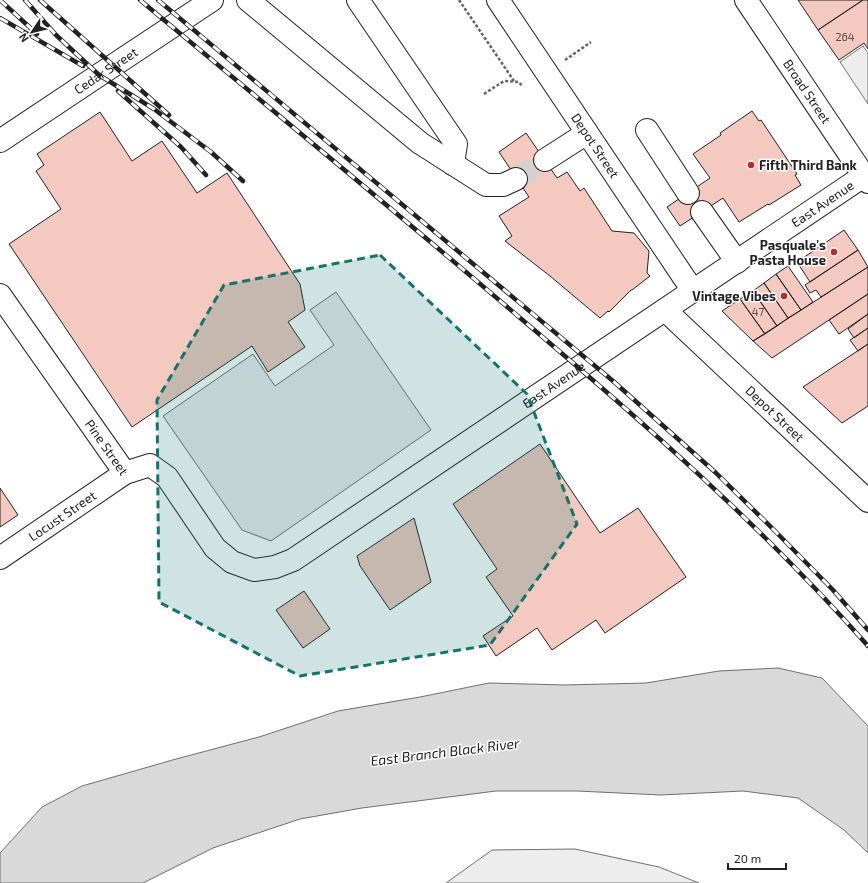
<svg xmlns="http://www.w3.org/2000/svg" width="868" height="883" font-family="'Exo 2',sans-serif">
<rect width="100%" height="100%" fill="#fff"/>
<path fill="#ededed" stroke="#6f6f6f" d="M863 46 868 53V104L840 62Z
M336 292 431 430 271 541 242 530 163 416 253 354 275 386 334 345 310 310Z
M575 849 659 867 699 883H446L492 850Z"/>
<path fill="#d9d9d9" stroke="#6f6f6f" d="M778 668 822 678 868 726V853L844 830 798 798 743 791 661 795 577 791H496L362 808 300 819 213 848 143 883H0V853L42 807 82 786 176 759 259 737 338 711 420 697 489 683 564 685 646 683 719 671Z"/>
<path fill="#f3c9c0" stroke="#222" d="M798 0H863L818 30Z
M863 0H868V49L864 43 839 60 818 30Z
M752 111 759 121 761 120 797 174 795 175 801 185 769 205 768 204 739 222 723 198 680 226 667 207 710 178 693 154 721 135 720 133Z
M100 112 132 161 162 141 197 193 227 173 300 284 305 310 288 322 305 347 268 372 252 346 132 427 9 244 61 209 36 171 44 165 37 154Z
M526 133 557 178 567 172 580 191 584 188 612 231 634 233 649 251 647 273 650 276 632 290H631L609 312 608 311 600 318 550 276 505 241 512 236 499 216 529 197 499 152Z
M844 230 858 250 810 282 797 262Z
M858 250 868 267 821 297 816 290 810 293 805 285Z
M788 266 813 302 801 310 776 274Z
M868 267V294L772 358 753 341Z
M776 274 801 310 788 318 764 283Z
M764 283 788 318 777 326 753 291Z
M753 291 777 326 765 334 740 299Z
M868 294V314L839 334 829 320Z
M740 299 765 334 753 341 722 311Z
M868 314V328L854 338 848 329Z
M868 328V344L858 351 850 340Z
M868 344V406L842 423 803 387Z
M540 444 600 533 638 508 686 577 605 633 596 620 552 650 537 628 496 656 483 636 513 616 486 577 497 569 453 504Z
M0 488 18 515 0 527Z
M414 518 431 582 390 610 360 566 357 556Z
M304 591 330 629 303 648 276 610Z"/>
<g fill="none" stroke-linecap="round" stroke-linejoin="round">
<path stroke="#d3d3d3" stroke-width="22" stroke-dasharray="22 11" stroke-linecap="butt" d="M516 179 545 160"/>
<g stroke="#222" stroke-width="24">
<g id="minor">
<path d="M248 0 420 143 486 185H503L516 179"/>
<path d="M358 0 456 144 453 164"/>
<path id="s1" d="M498 0 693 291"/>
<path id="s2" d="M746 0 868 182"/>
<path d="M647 130 688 193"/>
<path id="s3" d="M0 141 99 75 212 0"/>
<path d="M545 160 587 133"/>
<path d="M702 212 737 262"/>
<path id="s4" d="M0 295 125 473"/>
<path id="s5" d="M665 310 868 501"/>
<path id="s6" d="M0 558 125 473 150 465 167 477 215 548 232 562 254 570 275 567 293 560 868 173"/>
</g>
</g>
<path stroke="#646464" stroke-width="2.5" stroke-dasharray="3 2" stroke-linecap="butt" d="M459 0 514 81
M565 60 591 42
M484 94 504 81 519 82 522 86"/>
<use href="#minor" stroke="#fff" stroke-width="22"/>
<g stroke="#222" stroke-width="4.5">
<path id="rail" d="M0 0 37 34
M25 0 56 35 99 75 154 109 211 152 243 181
M40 0 169 115
M140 0C267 106 394 210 519 317 641 420 762 526 868 646
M158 0 613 381 715 472 774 530 833 590 868 630
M0 18 83 66
M118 91 181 147 206 175"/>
</g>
<use href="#rail" stroke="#fff" stroke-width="3" stroke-dasharray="9" stroke-linecap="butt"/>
</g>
<path fill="#0f766e" fill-opacity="0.2" stroke="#0f766e" stroke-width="3" stroke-dasharray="8 5" stroke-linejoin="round" d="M380 255 527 394 577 524 490 645 300 676 159 602 157 400 224 285Z"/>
<g fill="#c62828" stroke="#fff" stroke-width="1.5">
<circle cx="751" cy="165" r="4"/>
<circle cx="834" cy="252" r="4"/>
<circle cx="784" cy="296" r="4"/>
</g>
<g text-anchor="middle" stroke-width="3" stroke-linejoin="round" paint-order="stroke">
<g font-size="11" fill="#564c4a">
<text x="845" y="41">264</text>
<text x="758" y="316">47</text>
</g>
<g font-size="13" fill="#222" stroke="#fff">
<text dy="5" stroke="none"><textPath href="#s3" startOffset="127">Cedar Street</textPath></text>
<text dy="5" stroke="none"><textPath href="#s2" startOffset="110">Broad Street</textPath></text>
<text dy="5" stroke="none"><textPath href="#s1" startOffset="175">Depot Street</textPath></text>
<text dy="5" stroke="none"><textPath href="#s6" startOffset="1008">East Avenue</textPath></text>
<text dy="5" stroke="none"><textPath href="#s6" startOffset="684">East Avenue</textPath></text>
<text dy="5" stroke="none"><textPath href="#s5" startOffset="151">Depot Street</textPath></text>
<text dy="5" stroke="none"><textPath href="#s4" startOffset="186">Pine Street</textPath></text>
<text dy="5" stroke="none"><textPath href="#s6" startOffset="75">Locust Street</textPath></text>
</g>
<g font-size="13" font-weight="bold" fill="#222" stroke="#fff" text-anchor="end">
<text x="759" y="170" text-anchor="start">Fifth Third Bank</text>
<text x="826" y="250">Pasquale's<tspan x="826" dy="15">Pasta House</tspan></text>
<text x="776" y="301">Vintage Vibes</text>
</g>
<g font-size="14" font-style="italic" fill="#222" stroke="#fff">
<text transform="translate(445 752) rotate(-7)" y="5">East Branch Black River</text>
</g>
</g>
<g transform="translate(32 32) rotate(235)" stroke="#ffffff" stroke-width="3" paint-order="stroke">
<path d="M0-3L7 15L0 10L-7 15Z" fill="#222222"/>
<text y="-6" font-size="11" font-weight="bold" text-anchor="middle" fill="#222222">N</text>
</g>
<path d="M728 863v6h58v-6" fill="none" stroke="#222222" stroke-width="2"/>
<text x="734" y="863" font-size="12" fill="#222222" stroke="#ffffff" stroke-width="3" paint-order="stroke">20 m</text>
</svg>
